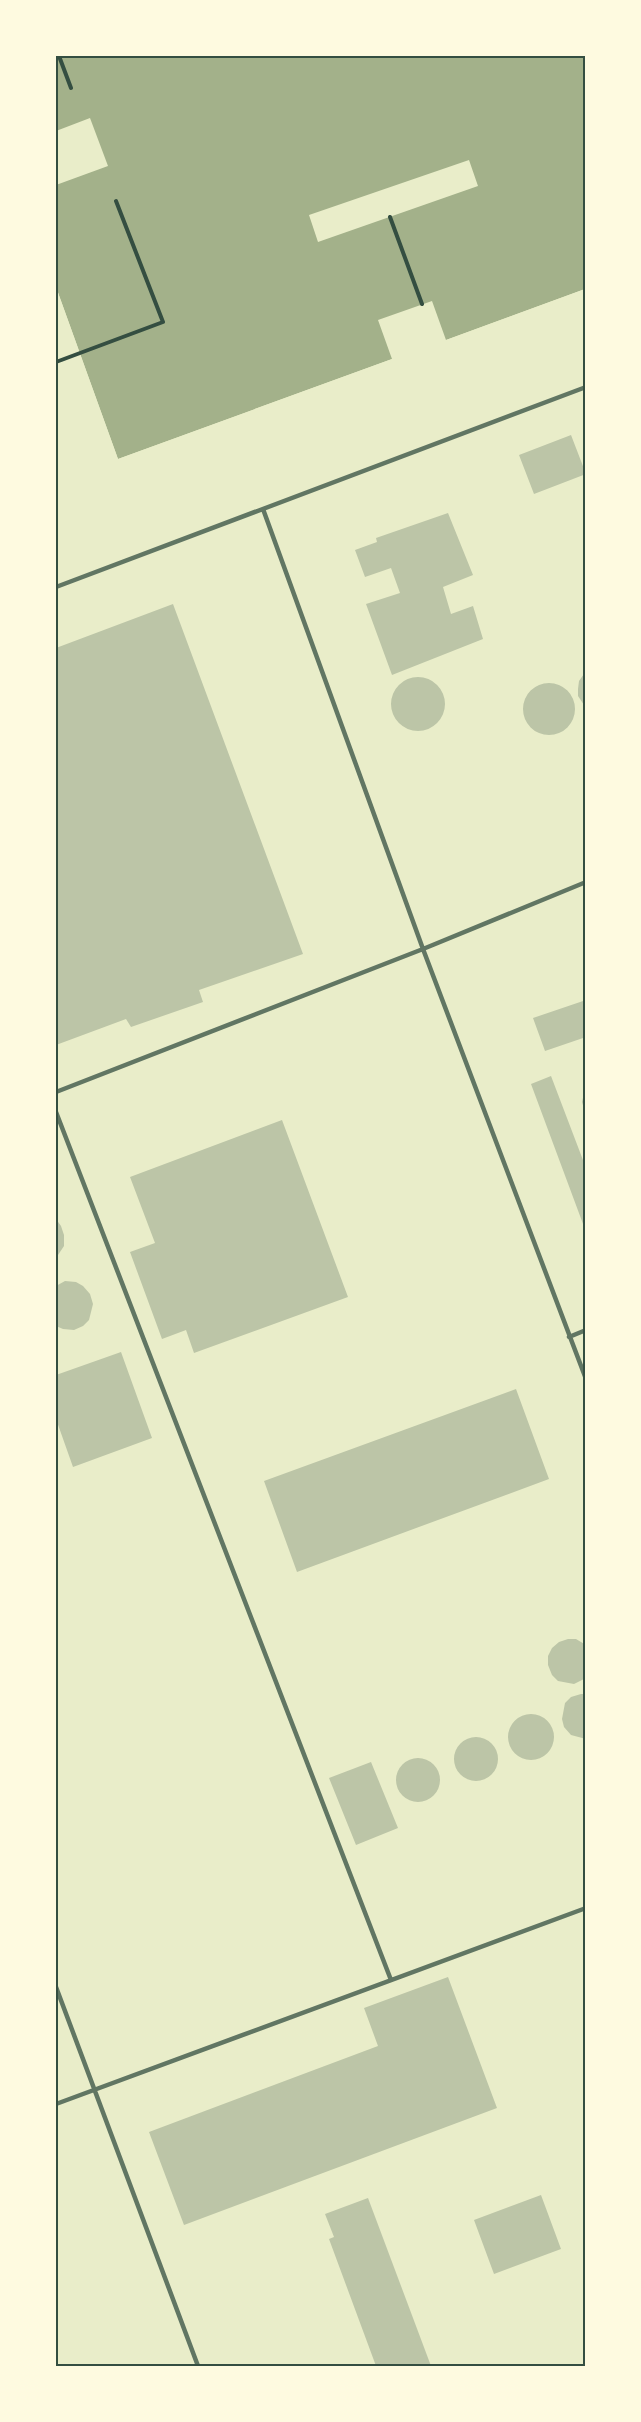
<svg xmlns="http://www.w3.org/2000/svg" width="641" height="2422" font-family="'IBM Plex Sans',sans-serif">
<rect width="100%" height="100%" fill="#e9edc9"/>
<path fill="#a3b18a" d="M56 56H585V289L446 340 432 301 378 320 392 359 118 459 56 287Z"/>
<path fill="#e9edc9" d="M90 118 108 166 56 185V131Z
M469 160 478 186 318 242 309 215Z
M56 287 118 459 392 359 393 362 117 462 56 296Z
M585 289 586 292 447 342 446 340Z"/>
<path fill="#bcc5a7" d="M571 435 586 474 534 494 519 455Z
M448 513 473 575 443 587 451 614 473 606 483 639 392 675 366 604 400 593 391 568 365 577 355 550 377 542 376 538Z
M173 604 303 954 199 990 203 1002 131 1027 126 1019 56 1045V648Z
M586 671V708L578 696V689L579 681Z
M391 704a27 27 0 1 1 54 0a27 27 0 1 1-54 0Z
M523 709a26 26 0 1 1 52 0a26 26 0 1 1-52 0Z
M586 1000V1037L545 1051 533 1018Z
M551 1076 586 1168V1232L531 1084Z
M586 1085V1112H585L582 1102Z
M282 1120 348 1297 194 1353 186 1330 162 1339 130 1252 155 1243 130 1177Z
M56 1219 61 1226 64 1235V1246L56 1258Z
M65 1281 76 1282 83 1286 90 1294 93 1304 89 1320 83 1326 74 1330 63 1329 56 1326V1286Z
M121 1352 152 1438 73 1467 56 1419V1375Z
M516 1389 549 1479 297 1572 264 1481Z
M568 1639H576L586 1645V1678L574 1684 558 1681 552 1675 548 1665V1656L552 1648 559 1642Z
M581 1694H586V1739L571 1735 564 1727 562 1719 565 1703 571 1697Z
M508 1737a23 23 0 1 1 46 0a23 23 0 1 1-46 0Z
M454 1759a22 22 0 1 1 44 0a22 22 0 1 1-44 0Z
M396 1780a22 22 0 1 1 44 0a22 22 0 1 1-44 0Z
M371 1762 398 1828 356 1845 329 1778Z
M448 1977 497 2108 184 2225 149 2132 378 2046 364 2008Z
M541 2195 561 2249 494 2274 474 2220Z
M368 2198 431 2366H376L329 2239 334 2237 325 2214Z"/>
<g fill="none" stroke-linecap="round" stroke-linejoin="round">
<path stroke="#344e41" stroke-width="4" d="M59 56 71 88
M390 217 422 304
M56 362 163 322 116 201"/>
<path stroke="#617663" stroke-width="4.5" d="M263 509 423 949 586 1379
M56 587 586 387
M56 1092 423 949 586 882
M56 1112 391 1980
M569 1337 586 1330
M56 1987 198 2366
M56 2104 586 1908"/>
</g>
<rect width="641" height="2422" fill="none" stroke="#fefae0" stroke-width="114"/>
<rect x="57" y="57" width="527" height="2308" fill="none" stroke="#344e41" stroke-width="2"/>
</svg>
